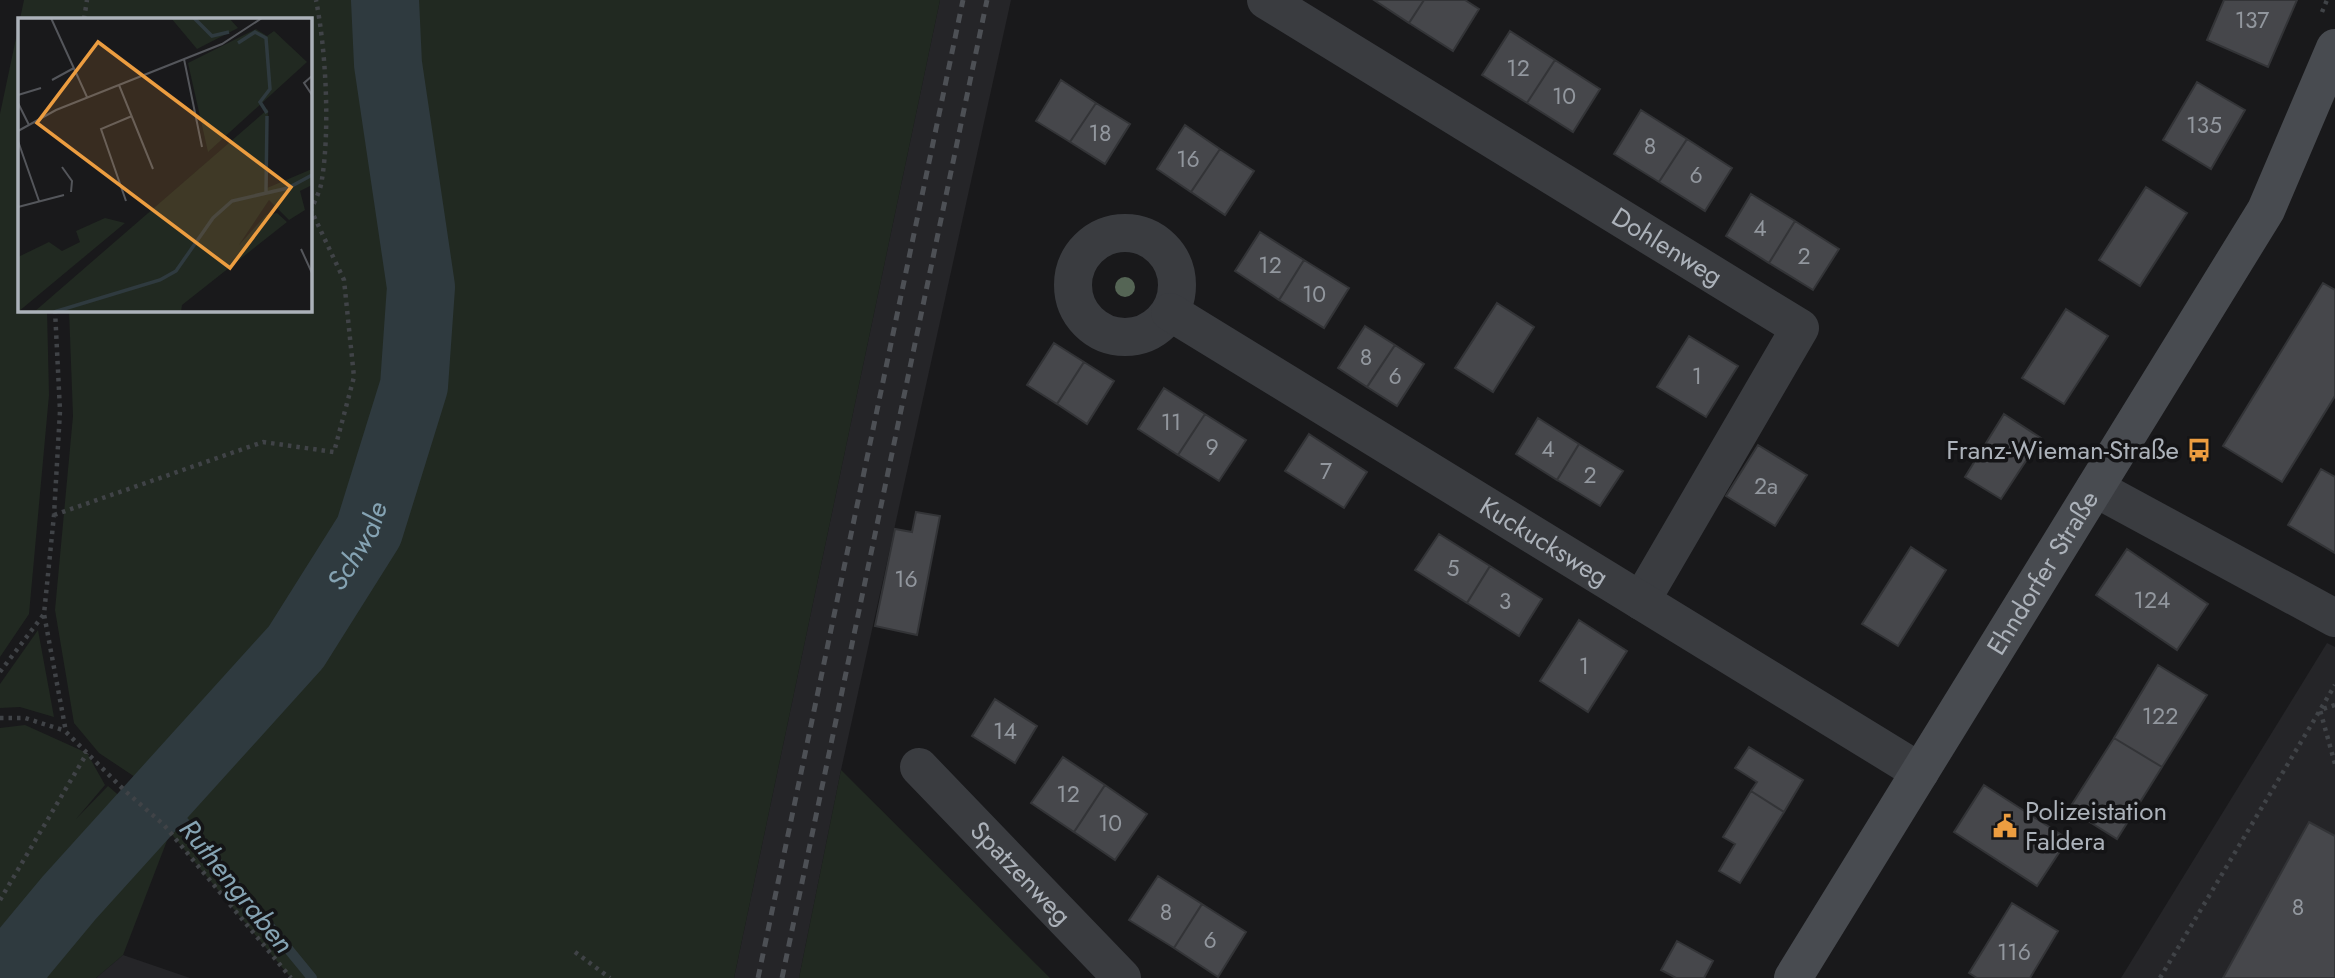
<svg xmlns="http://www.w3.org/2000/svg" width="2335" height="978" font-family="Jost,sans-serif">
<rect width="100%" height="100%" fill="#19191b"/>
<path fill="#252528" d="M940 0H1011L841 770 799 978H734Z
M2327 643 2335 647V978H2121Z
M123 955 190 978H96Z"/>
<path fill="#212921" d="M24 0H940L734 978H291L164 825 149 810 162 795 99 753 74 723 55 610 73 416 69 310H310V19H20Z
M19 24V310H47L49 395 29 614 0 657V114Z
M38 630 54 717 20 707 0 708V684Z
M25 725 87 753 105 785 76 819 108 786 168 838 123 955 96 978H0V728Z
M841 770 1050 978H799Z"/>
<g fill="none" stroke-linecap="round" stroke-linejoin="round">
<path stroke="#2f3a3f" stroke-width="10" d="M162 795 312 978"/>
<path stroke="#2f3a3f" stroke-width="68" id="s1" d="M8 978 20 957 69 898 296 647 369 531 414 386 421 287 388 64 385 0"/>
</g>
<path fill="#46474b" stroke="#333437" stroke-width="2" d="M1374 0H1424L1409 23Z
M1424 0H1465L1479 9 1453 51 1409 23Z
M2224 0H2297L2268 67 2207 40Z
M1510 31 1555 60 1527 103 1482 75Z
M1555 60 1600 89 1573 132 1527 103Z
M1061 80 1096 103 1070 142 1036 121Z
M2197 82 2245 110 2211 169 2163 140Z
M1096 103 1130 124 1105 164 1070 142Z
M1641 110 1687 139 1659 182 1614 154Z
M1185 125 1220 149 1191 192 1157 169Z
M1687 139 1732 168 1705 211 1659 182Z
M1220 149 1254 171 1225 215 1191 192Z
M2146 187 2187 213 2140 286 2099 260Z
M1751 194 1795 221 1769 263 1726 236Z
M1795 221 1839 249 1813 290 1769 263Z
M1260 232 1304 260 1279 300 1235 271Z
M1304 260 1349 288 1324 328 1279 300Z
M2323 283 2335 290V396L2282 482 2223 446Z
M1497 303 1534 327 1493 392 1455 368Z
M2066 309 2108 336 2064 404 2022 378Z
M1365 326 1395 345 1367 387 1338 368Z
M1689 336 1738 366 1706 417 1657 387Z
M1054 343 1084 362 1057 404 1027 385Z
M1395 345 1424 364 1397 406 1367 387Z
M1084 362 1114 381 1087 424 1057 404Z
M1164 388 1205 414 1178 455 1138 429Z
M1205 414 1246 440 1219 481 1178 455Z
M2004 414 2041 438 2001 499 1965 477Z
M1538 418 1579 444 1557 480 1516 454Z
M1309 434 1367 472 1344 508 1285 471Z
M1579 444 1623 471 1600 506 1557 480Z
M1758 445 1807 475 1775 526 1726 496Z
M2321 469 2335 477V553L2288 525Z
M916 512 940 516 917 635 875 626 895 529 912 532Z
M1439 534 1490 566 1467 603 1415 570Z
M1911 547 1946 570 1898 646 1862 624Z
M2127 549 2208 604 2177 650 2096 595Z
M1490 566 1542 599 1519 636 1467 603Z
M1579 620 1627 651 1588 712 1540 681Z
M2158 665 2207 695 2162 767 2114 738Z
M995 699 1037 726 1015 763 972 736Z
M2114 738 2162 767 2117 839 2069 809Z
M1749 747 1803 780 1784 812 1751 791 1757 782 1735 768Z
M1063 757 1105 785 1074 832 1031 803Z
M1105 785 1147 814 1115 860 1074 832Z
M1984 785 2068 839 2037 886 1954 832Z
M1751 791 1784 812 1740 883 1719 871 1735 844 1723 837Z
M2309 822 2335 836V978H2223Z
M1158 876 1202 904 1174 948 1129 920Z
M2012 903 2058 931 2030 978H1977L1969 973Z
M1202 904 1246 932 1218 977 1174 948Z
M1677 941 1713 961 1704 978H1676L1661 970Z"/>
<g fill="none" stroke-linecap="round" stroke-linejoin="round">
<path stroke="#404347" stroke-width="4.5" stroke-dasharray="3.5 5" stroke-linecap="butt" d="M2322 12 2327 0
M84 19 87 0
M55 310 60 411 54 515 44 614 66 732 124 790 164 825 291 978
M54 515 263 442 334 452 354 377 344 280 311 210C315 200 321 190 322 179 330 129 326 50 316 0
M0 672 44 614
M2335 705 2320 710 2335 764
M0 718H25L66 731
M0 900 87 753
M575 952 610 978
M2160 978 2335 685"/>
<g stroke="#3a3c40" stroke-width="38">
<path id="s2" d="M1266 0 1800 328 1641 601"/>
<circle cx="1125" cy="285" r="52"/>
<path id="s3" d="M1170 312 1920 772"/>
<path d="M2095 488 2335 618"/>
<path id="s4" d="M919 767 1122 978"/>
</g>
<path stroke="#484b50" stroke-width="38" id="s5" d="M1793 978 2266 210 2335 48"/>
<path stroke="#4d5055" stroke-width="5" stroke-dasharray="9 7" stroke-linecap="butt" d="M758 978 963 0
M782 978 987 0"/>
</g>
<circle fill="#556555" cx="1125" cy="287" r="10"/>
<defs>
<g id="bus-bare" transform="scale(1.89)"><path d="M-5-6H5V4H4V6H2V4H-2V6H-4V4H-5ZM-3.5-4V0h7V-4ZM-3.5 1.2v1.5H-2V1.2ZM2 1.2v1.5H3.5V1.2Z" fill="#ec9d40" stroke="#141416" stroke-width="2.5" paint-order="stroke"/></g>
<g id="civic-bare" transform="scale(1.89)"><path d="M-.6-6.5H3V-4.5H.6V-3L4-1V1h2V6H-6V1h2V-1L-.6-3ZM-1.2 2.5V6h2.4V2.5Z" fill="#ec9d40" stroke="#141416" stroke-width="2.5" paint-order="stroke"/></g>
</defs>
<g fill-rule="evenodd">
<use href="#bus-bare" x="2199" y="450"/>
<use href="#civic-bare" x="2005" y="826"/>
</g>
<g text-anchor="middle" stroke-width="7" stroke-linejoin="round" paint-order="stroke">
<g font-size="23" fill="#92979e">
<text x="2252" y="28">137</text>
<text x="1518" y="76">12</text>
<text x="1564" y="104">10</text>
<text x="2204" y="133">135</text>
<text x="1100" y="141">18</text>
<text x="1650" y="154">8</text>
<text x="1188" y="167">16</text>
<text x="1696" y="183">6</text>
<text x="1760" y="236">4</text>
<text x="1804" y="264">2</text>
<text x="1270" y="273">12</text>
<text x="1314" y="302">10</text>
<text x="1366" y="365">8</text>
<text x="1395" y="384">6</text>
<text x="1697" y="384">1</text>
<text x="1171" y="430">11</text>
<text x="1212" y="455">9</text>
<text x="1548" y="457">4</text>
<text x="1326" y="479">7</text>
<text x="1590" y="483">2</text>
<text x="1766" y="494">2a</text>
<text x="1453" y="576">5</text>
<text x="906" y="587">16</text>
<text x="2152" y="608">124</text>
<text x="1505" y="609">3</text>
<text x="1584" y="674">1</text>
<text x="2160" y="724">122</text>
<text x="1005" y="739">14</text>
<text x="1068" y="802">12</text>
<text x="1110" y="831">10</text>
<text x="2298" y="915">8</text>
<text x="1166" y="920">8</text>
<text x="1210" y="948">6</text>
<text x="2014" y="960">116</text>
</g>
<g font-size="26" fill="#acb2ba" stroke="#141416">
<text dy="9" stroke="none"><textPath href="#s2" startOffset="471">Dohlenweg</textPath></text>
<text dy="9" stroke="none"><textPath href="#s3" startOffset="439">Kuckucksweg</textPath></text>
<text dy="9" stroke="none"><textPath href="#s5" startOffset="476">Ehndorfer Straße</textPath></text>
<text dy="9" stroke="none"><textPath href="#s4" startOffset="147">Spatzenweg</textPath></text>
</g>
<g font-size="26" fill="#acb2ba" stroke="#141416" text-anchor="end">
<text x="2179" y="459">Franz-Wieman-Straße</text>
<text x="2025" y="820" text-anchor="start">Polizeistation<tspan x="2025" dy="30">Faldera</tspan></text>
</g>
<g font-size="28" font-style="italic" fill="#85a3b3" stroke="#141416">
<text dy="10" stroke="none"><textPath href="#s1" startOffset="558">Schwale</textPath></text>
<text transform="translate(237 886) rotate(51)" y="10">Ruthengraben</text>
</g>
</g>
<g transform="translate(18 18)">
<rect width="294" height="294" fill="#19191b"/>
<path d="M153 0H211L220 10 179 31ZM238 11 249 18 256 13 289 44 190 134 170 45ZM250 91 249 170 294 151V167L282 173 287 192 271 202 251 182 221 227 248 197 259 195 269 204 164 287 163 294H16ZM87 200 107 205 0 294V239L31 224 44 233 62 224 58 213Z" fill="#212921"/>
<path fill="none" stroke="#2f3a3f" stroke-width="3.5" d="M176 0 194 18 211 14M220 25 237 14 248 20 252 71 242 84 249 95M248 174 249 98M36 294 142 262 158 253 195 200 214 183 270 170 294 157"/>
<path fill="none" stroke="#54565b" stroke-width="2" d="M33 0 69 79M166 41 184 129M294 58 286 65 294 77M34 62 56 50M101 67 135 151M0 77 23 70M0 85 11 107M0 113 38 92 204 26 244 0M0 123 21 183M44 149 54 163 53 174M108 183 83 111 114 98M0 189 46 177M283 231 294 255"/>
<path fill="#ec9d40" fill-opacity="0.15" stroke="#ec9d40" stroke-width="3.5" d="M80 24 273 169 212 250 19 105Z"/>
<rect width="294" height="294" fill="none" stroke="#acb2ba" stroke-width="3.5"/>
</g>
</svg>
